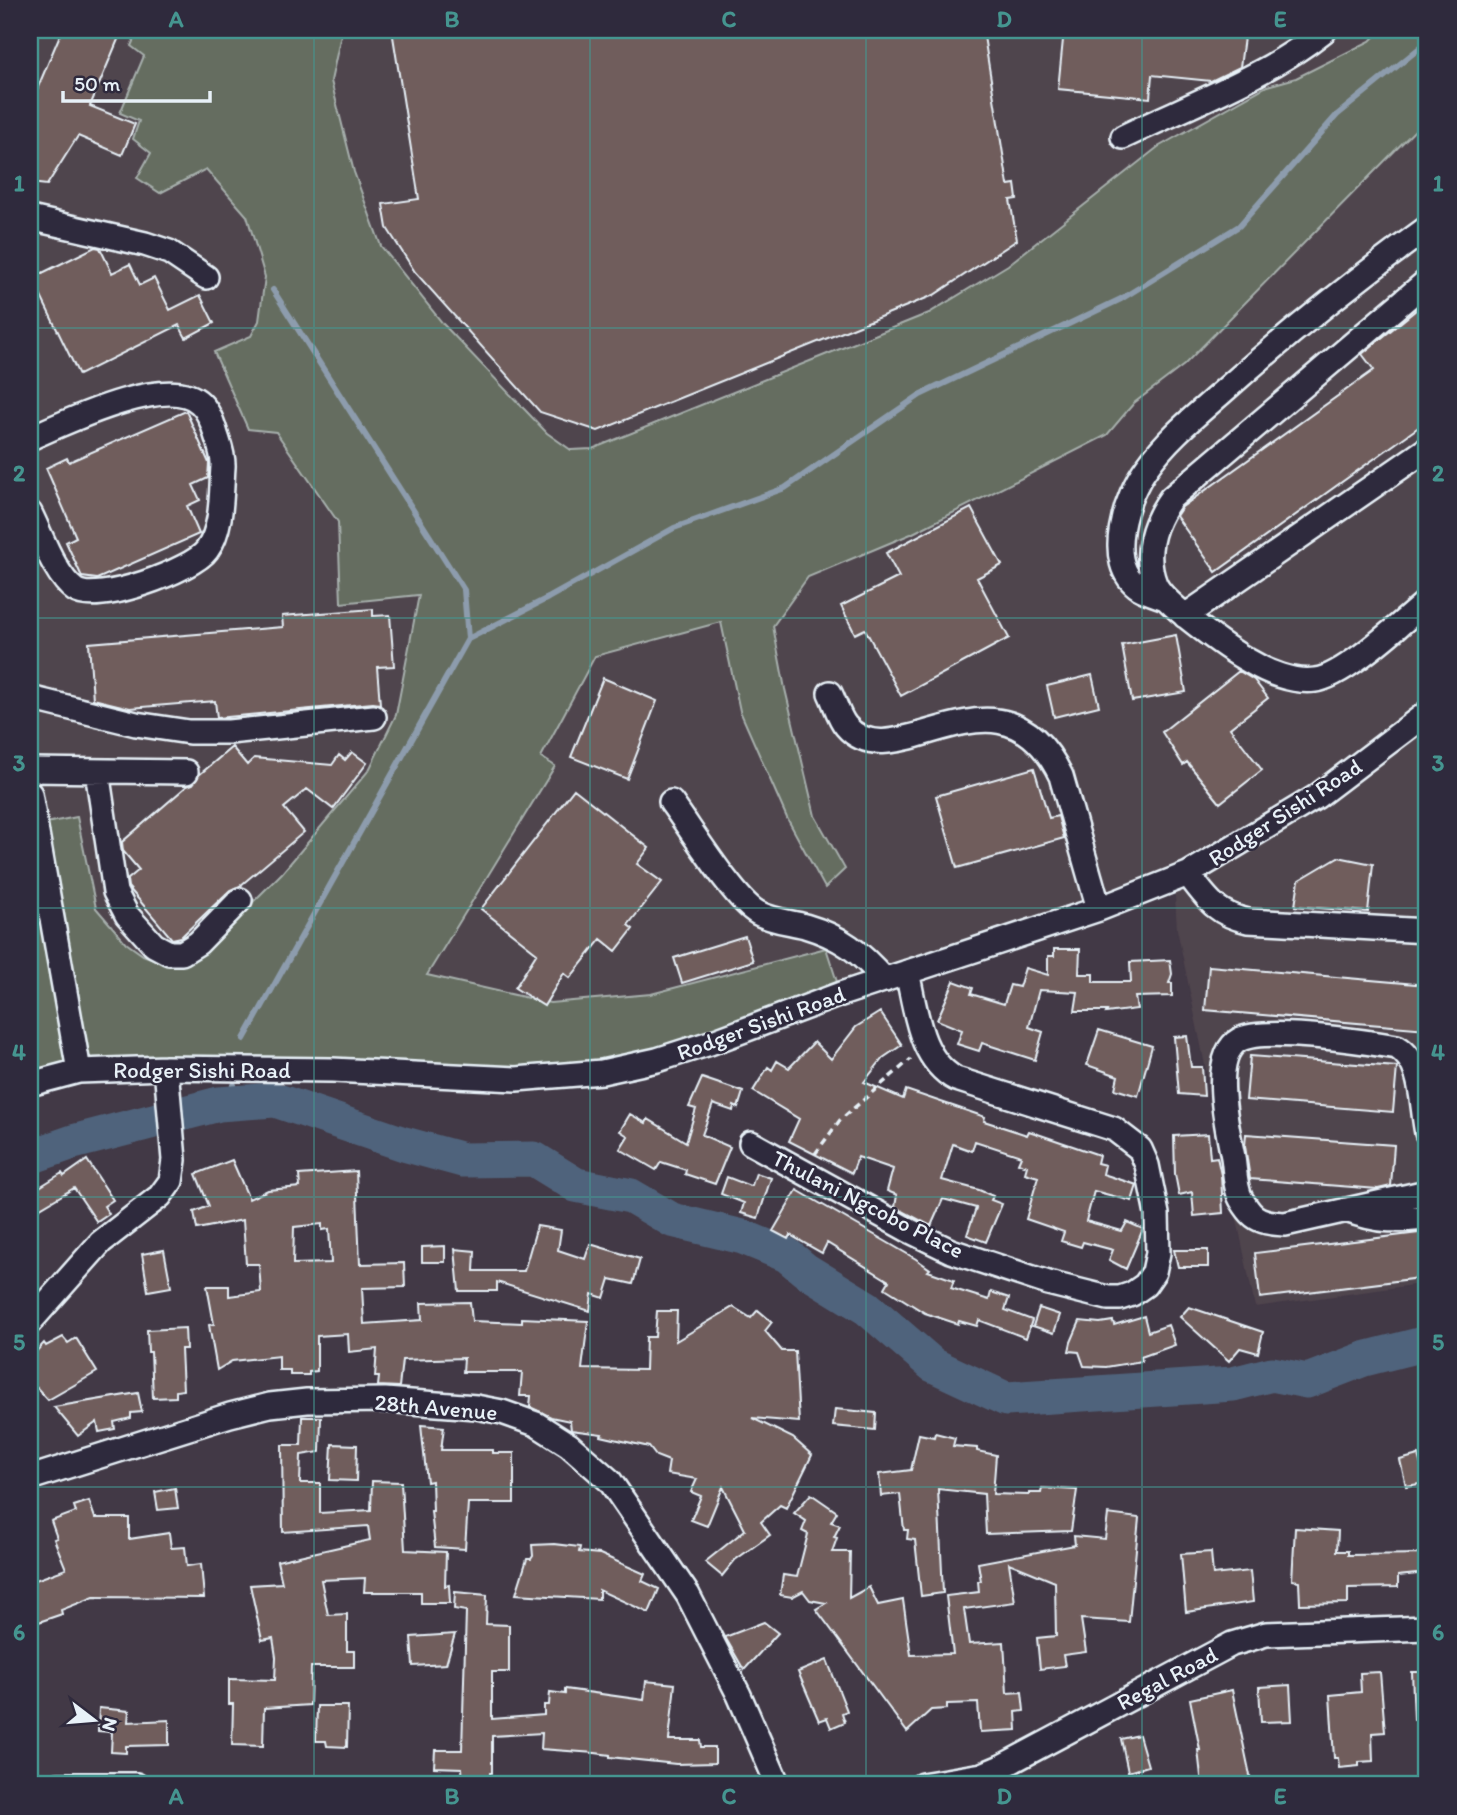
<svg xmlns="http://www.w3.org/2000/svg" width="1457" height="1815" font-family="Itim,sans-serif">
<rect width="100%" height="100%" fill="#423946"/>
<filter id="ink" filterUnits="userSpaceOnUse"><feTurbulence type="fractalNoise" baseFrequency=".0143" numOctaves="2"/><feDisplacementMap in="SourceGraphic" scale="14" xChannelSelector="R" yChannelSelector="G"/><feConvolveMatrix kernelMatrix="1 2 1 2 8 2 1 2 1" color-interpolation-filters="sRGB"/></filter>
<g filter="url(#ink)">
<path fill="#50444d" d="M30 30H138L131 46 144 55 120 113 139 121 151 153 160 193 206 169 247 216 265 277 259 321 251 336 276 432 338 522 341 602 419 595 396 715 369 770 282 873 214 941 179 963 161 962 143 955 126 943 96 908 77 817 30 826Z
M342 30H1381L1370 41 1296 78 1267 86 1158 147 1008 265 929 313 592 449 571 450 547 433 444 325 381 246 354 172 331 81Z
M1427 118V1283L1255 1307 1177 929 1174 879 841 994 826 948 651 994 550 1003 426 975 555 767 541 758 595 656 722 622 740 711 787 818 826 888 845 868 815 816 785 689 773 627 808 577 911 534 1107 435 1134 403 1184 365Z"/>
<path fill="#656d60" stroke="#a6afac" stroke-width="2" d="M138 30H342L331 81 354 172 381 246 444 325 547 433 571 450 592 449 929 313 1008 265 1158 147 1267 86 1296 78 1370 41 1381 30H1427V118L1184 365 1134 403 1107 435 911 534 808 577 773 626 785 689 815 816 845 869 825 888 787 818 740 711 721 622 595 656 541 757 555 766 427 975 550 1003 651 994 826 948 841 994 603 1072 334 1070 30 1084V826L77 817 96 908 126 943 143 955 161 962 179 963 214 941 282 873 369 770 396 715 419 595 341 603 338 522 276 432 248 429 214 352 251 336 259 321 265 277 247 216 206 169 160 193 137 178 151 153 133 139 139 121 120 113 144 56 131 46Z"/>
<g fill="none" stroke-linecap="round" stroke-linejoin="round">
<path stroke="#8d9cad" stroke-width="6" d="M468 639 548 598 674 528 785 488 920 395 1121 299 1239 226 1337 115 1427 42
M244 1039 468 639 464 590 273 290
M219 1104 234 1085"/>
<path stroke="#50637b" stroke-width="35" d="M30 1157 73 1142 219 1104 275 1100 404 1144 463 1160 534 1159 576 1185 631 1196 672 1220 743 1237 787 1255 805 1270 867 1308 933 1365 1006 1399 1233 1384 1272 1374 1307 1381 1364 1359 1427 1343"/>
</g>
<path fill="#6f5d5c" stroke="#e8f1f8" stroke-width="2" fill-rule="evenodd" d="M62 30H122L90 106 135 124 122 155 78 136 47 185 30 183V106Z
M392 30H983L1008 185 1015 184 1017 199 1010 200 1017 240 934 295 598 431 540 412 415 272 387 228 383 204 419 199Z
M1064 30H1245L1240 67 1211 81 1152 75 1150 98 1058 89Z
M95 247 100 248 112 273 130 264 140 285 154 278 170 310 200 295 214 323 186 338 179 325 79 375 32 278Z
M1427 301V421L1216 572 1176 516 1182 507 1374 370 1362 354Z
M186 411 209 463 208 478 193 485 200 500 187 506 199 534 97 579 82 577 66 542 76 537 46 468 67 458 69 462Z
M971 508 1002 565 977 578 1009 638 901 696 865 629 855 634 841 606 899 577 886 553Z
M373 609V616L390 615 394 666 377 667 380 704 373 703 217 718 215 701 130 708 93 699 89 643 283 627 282 616Z
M1176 635 1186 692 1132 701 1122 645Z
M1239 671 1254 680 1268 698 1230 728 1262 770 1220 803 1187 762 1183 765 1162 732Z
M1092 675 1099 706 1054 717 1047 686Z
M603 678 657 701 627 779 571 757Z
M232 747 247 765 254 758 332 765 339 755 345 760 352 752 367 763 333 809 307 789 284 808 304 832 240 886 230 890 181 937 172 939 128 887 127 880 139 870 123 851 122 842 187 786 193 784 199 775Z
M1034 768 1049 818 1058 816 1064 838 957 868 936 796Z
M574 789 649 848 637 864 662 882 628 925 633 929 616 951 601 939 570 978 564 973 544 1006 515 988 537 953 481 909Z
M1338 857 1373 864 1368 912 1295 906 1299 880Z
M745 936 753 961 682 983 674 958Z
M1054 949H1080L1079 974H1093V982H1131L1130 962 1170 960 1172 974 1169 983H1172V996L1135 997 1137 1009 1106 1013 1107 1011H1075L1078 992 1039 990 1029 1027 1043 1032 1035 1060 982 1043 979 1051 957 1044 962 1030 937 1020 954 981 973 988 971 994 1004 1004 1010 985 1019 987 1025 968 1048 975V956H1054Z
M1209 966 1427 985V1029L1205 1010Z
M880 1012 902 1045 883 1058 864 1082 903 1099 906 1090 985 1117 984 1121 1027 1135 1029 1131 1099 1155 1097 1163 1105 1165 1103 1174 1137 1185 1132 1201 1094 1191 1086 1221 1122 1231 1127 1222 1143 1229 1126 1269 1109 1260 1113 1250 1083 1242 1081 1247 1061 1241 1064 1232 1026 1219 1038 1177 1025 1173 1027 1166 1018 1163 1021 1156 975 1141 972 1151 953 1144 942 1180 979 1190 993 1196 991 1200 1002 1204 986 1242 967 1235 976 1208 943 1199 931 1226 895 1207 897 1195 887 1191 893 1169 858 1157 852 1173 789 1141 799 1119 753 1091 768 1067 772 1070 777 1061 789 1068 814 1042 831 1059 856 1027Z
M1099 1030 1152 1046 1138 1096 1115 1089 1118 1076 1087 1065Z
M1187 1036 1191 1067H1202L1204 1096 1179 1094 1174 1037Z
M1250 1056 1397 1067 1393 1112 1246 1100Z
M702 1078 743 1092 738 1108 734 1106 733 1111 713 1104 702 1135 730 1147 715 1184 685 1174 686 1170 661 1162 656 1170 620 1149 628 1136 620 1131 630 1114 646 1123 648 1119 686 1142 696 1109 689 1107Z
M1208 1134 1210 1158 1217 1157 1221 1175 1223 1213 1194 1216 1192 1192 1179 1195 1175 1174 1174 1136Z
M1246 1134 1394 1145 1391 1186 1378 1189 1250 1179 1245 1146Z
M87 1160 113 1200 104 1206 109 1214 97 1222 74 1188 35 1211 30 1200V1193L62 1173 64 1176Z
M232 1160 249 1199 268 1190 300 1187 299 1175 356 1171 360 1264 404 1263 405 1287 362 1288 364 1324 422 1320 421 1303 470 1302 472 1321 522 1323V1318L588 1321 582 1369 645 1370 646 1337H655L657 1311H677L676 1341 733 1307 751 1318 758 1310 772 1322 765 1331 782 1351H795L799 1422 752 1418 793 1438 812 1455 786 1508 780 1505 761 1522 770 1535 735 1560 722 1576 705 1562 745 1530 723 1487 707 1526 691 1520 701 1496 691 1492 697 1479 667 1474 669 1461 656 1456 649 1447 601 1436 602 1434 571 1430 570 1421 551 1417 530 1407 531 1396H520L522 1372H463L464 1358 402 1360 399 1387 378 1386 379 1377H375L377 1349 349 1352 348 1334 317 1336V1371L309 1372V1375H290V1370H279V1356L232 1361 217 1370 209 1325 214 1324 207 1286H229V1296L261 1292 259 1264H246L243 1220 197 1229 194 1212 209 1206 196 1174ZM322 1224V1230L329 1229 331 1263 293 1264 294 1227Z
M756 1173 771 1178 758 1218 741 1213 744 1203 721 1194 727 1177 750 1186 752 1185Z
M797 1190 916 1259 930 1269 928 1271 954 1280 951 1288 989 1300 991 1292 1009 1298 1005 1310 1032 1320 1026 1338 979 1320 977 1326 959 1321 958 1324 925 1313 885 1288 889 1281 827 1243 822 1253 790 1235 788 1239 773 1231Z
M537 1226 561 1230 558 1250 585 1259 590 1244 640 1259 633 1284 610 1279 604 1298 592 1294 590 1311 497 1282V1291H459L455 1249 475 1251 474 1271H524Z
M1427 1232V1277L1260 1298 1255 1253Z
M445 1246V1262H422V1247Z
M164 1250 171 1287 148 1291 142 1254Z
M1174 1250H1208V1267H1178Z
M1189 1307 1263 1332 1258 1353 1240 1348 1229 1361 1180 1317Z
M1039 1308 1060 1315 1054 1333 1033 1326Z
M1144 1316 1148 1332 1168 1325 1175 1345 1141 1357 1142 1361 1106 1367 1084 1366 1079 1352 1069 1351 1071 1342 1080 1321 1100 1323 1113 1321 1114 1325Z
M185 1328 186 1349H181L183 1390 176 1391V1397L153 1398 151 1352H148L147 1330Z
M63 1337 68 1343 76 1338 97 1372 48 1400 37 1388 30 1394V1358L44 1343 46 1346Z
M138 1393 142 1412 131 1413V1418L114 1422 115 1429 99 1432 97 1422 78 1436 54 1407Z
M835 1409 876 1413 875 1430 833 1426Z
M302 1417H321L320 1452 301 1455 300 1483H320V1513L371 1510 372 1481 401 1482 405 1550 446 1552 445 1586 449 1585 450 1603H421V1592H364L365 1578 321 1580 328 1615 347 1614V1651H354V1667H311L310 1705 264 1708 263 1746 232 1745 233 1704H229V1679L275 1680 276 1657 273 1638 262 1640 250 1585 282 1583 277 1561 370 1540 368 1526 283 1532 282 1445H301Z
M421 1425 444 1427 441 1450H493V1453H514V1503H468L465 1549 435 1547 431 1511H433L432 1481 427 1482Z
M935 1433 955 1438 953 1446 977 1448V1451L996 1455 993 1494 1029 1495V1493H1041L1042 1488 1077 1490 1071 1531 986 1534 984 1494 938 1489 943 1593 921 1596 915 1540 907 1539 908 1530H904L900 1494 881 1496 879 1474 911 1470 919 1434 934 1437Z
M332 1444 357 1445 356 1481 330 1480Z
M1418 1455 1426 1483 1406 1486 1400 1460Z
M175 1488 178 1508 158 1510 155 1492Z
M811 1494 837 1512 831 1522 840 1525 834 1537 837 1538 832 1552H850L849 1598 869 1587 878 1605 903 1600 911 1655 953 1654 946 1596 979 1592 978 1581H981L978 1563 1075 1545 1074 1536 1105 1539 1108 1514 1139 1518 1129 1622 1081 1619 1086 1652 1063 1655 1065 1666 1040 1669 1037 1638 1056 1636 1055 1582 1009 1563 1015 1602 964 1609 969 1644 1004 1642 1007 1693 1022 1692 1024 1711 1016 1712 1017 1730 980 1732 978 1703 947 1704V1709L931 1710 907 1732 816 1609 826 1603 810 1600 803 1591 792 1597 780 1595 783 1575 797 1577 808 1534 802 1531 806 1521 794 1513Z
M89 1501 95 1518H129V1539L169 1533 171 1548 185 1547 187 1566 201 1564 204 1598 94 1597 61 1610 62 1614 30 1625V1582L66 1569 54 1539 57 1538 51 1521 76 1512 74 1506Z
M1295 1528 1338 1531 1337 1551H1348V1555L1427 1554V1573L1398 1576V1587L1348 1588V1603L1300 1604 1299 1581 1292 1580Z
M554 1544 580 1547 579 1552 600 1554 645 1574 642 1581 659 1589 649 1613 599 1590V1599L516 1594 527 1559H531L533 1556 532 1545Z
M1211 1552 1213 1575 1250 1571 1253 1602 1186 1612 1181 1554Z
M455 1592 487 1595 486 1624 509 1625V1672H492V1719L544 1715V1705H549L550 1692 565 1694V1689L644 1700 646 1681 675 1684 669 1740H700L701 1747H715V1763L676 1764 610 1757V1755L595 1753 541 1749 542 1733 492 1736V1773H490V1782H463L462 1768 434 1767 435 1750H462L466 1611 454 1609Z
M764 1622 778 1633 744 1670 725 1637Z
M455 1634 446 1664 413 1666 411 1637Z
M827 1660 847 1711 842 1713 845 1722 831 1728 827 1718 819 1721 798 1672Z
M1380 1672 1385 1732 1372 1733 1373 1761 1359 1762V1766L1339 1768 1338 1758H1334L1330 1695 1361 1692 1360 1673Z
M1412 1672H1427V1720H1414Z
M1290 1685 1292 1721 1261 1722 1259 1687Z
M1232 1690 1252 1785H1202L1198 1750H1200L1190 1699Z
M317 1706H348L347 1747 327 1746 326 1741H316Z
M99 1708 129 1711 128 1722 169 1720V1745L126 1746V1753L111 1752 112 1732 98 1731Z
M1139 1735 1148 1766 1128 1772 1121 1739Z"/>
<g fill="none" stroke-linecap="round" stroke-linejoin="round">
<g stroke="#e8f1f8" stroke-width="28">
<path id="minor" d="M1123 137C1189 105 1268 76 1325 30
M30 218 145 244 169 252 206 277
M1427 281 1171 498C1153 523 1143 553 1155 584 1163 603 1229 650 1249 661 1267 672 1293 683 1315 680 1344 677 1403 621 1427 601
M30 438C64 423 169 372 200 403 208 410 212 421 215 431 218 442 224 455 223 467 221 493 223 528 207 550 193 570 97 605 75 590 56 577 41 535 30 513
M1165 598C1157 595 1147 592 1140 588 1102 564 1126 495 1147 467 1169 436 1199 413 1227 388 1291 331 1358 278 1427 228
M1185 616 1427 449
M830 693C835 703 839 718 846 726 895 784 1001 651 1061 776L1099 909
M30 698 136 724 189 732H229L374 717
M30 770 186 772
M97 771 115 892 127 915 154 945 169 953H182L198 943 240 900
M30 794 79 1071
M671 802C689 826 735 901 758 913 773 921 790 922 805 926 842 937 860 952 885 980
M1188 874C1207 899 1216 914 1248 921L1427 931
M30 1084 79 1071 166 1068 332 1070 516 1079 602 1072 657 1060 710 1043 841 994 1099 909 1188 874 1316 797 1427 713
M1427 1133C1421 1106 1424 1063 1397 1047 1366 1042 1264 1026 1239 1040 1209 1057 1228 1131 1233 1157 1235 1170 1235 1188 1241 1199 1244 1204 1249 1212 1254 1216 1263 1223 1274 1223 1285 1224L1427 1192
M751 1143 910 1231 951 1251 1048 1283 1108 1298H1120L1132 1294 1145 1285 1154 1272 1158 1253 1157 1214 1147 1165 1140 1149 1114 1129 956 1079C919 1059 916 1010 907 972
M1346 1210C1379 1222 1393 1221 1427 1218
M30 1322 101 1242 160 1196 171 1181 174 1160 166 1068
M30 1478 230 1415 270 1405 307 1401 385 1400 476 1407 502 1412 536 1424 569 1445 610 1481 688 1595 739 1695 778 1785
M59 1785H136
M922 1785 982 1775 1001 1767 1232 1644 1266 1634 1427 1628"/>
</g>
<path stroke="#e8f1f8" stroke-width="3.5" stroke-dasharray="7 5" stroke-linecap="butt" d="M815 1154 840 1120 911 1059"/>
<use href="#minor" stroke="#2f2a3d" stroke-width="23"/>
</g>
</g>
<path fill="none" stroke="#459590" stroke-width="2" stroke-opacity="0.55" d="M314 30V1785M590 30V1785M866 30V1785M1142 30V1785M30 328H1427M30 618H1427M30 908H1427M30 1197H1427M30 1487H1427"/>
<g text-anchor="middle" stroke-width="5" stroke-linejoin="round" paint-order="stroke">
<g font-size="23" fill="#e8f1f8" stroke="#2f2a3d">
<text transform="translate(1285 812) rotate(-33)" y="8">Rodger Sishi Road</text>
<text transform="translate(761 1023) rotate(-20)" y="8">Rodger Sishi Road</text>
<text x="202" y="1078">Rodger Sishi Road</text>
<text transform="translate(868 1204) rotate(27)" y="8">Thulani Ngcobo Place</text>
<text transform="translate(436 1407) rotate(5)" y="8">28th Avenue</text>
<text transform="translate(1167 1678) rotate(-28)" y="8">Regal Road</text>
</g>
</g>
<rect width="1457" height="1815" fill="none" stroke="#2f2a3d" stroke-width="77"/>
<g transform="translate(94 1720) rotate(106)" stroke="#2f2a3d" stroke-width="5" paint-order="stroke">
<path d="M0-5L12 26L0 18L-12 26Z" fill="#e8f1f8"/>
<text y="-10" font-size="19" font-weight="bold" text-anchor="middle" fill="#e8f1f8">N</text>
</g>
<path d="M63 91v10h147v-10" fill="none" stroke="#e8f1f8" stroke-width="3.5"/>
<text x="74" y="91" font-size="21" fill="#e8f1f8" stroke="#2f2a3d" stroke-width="5" paint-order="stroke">50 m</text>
<rect x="38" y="38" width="1380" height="1738" fill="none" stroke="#459590" stroke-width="2.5"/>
<g font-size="23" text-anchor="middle" font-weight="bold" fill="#459590">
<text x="176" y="27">A</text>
<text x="452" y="27">B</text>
<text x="729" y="27">C</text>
<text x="1004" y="27">D</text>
<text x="1280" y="27">E</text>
<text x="19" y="191">1</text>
<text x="1438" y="191">1</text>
<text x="19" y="481">2</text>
<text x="1438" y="481">2</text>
<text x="19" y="771">3</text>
<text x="1438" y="771">3</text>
<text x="19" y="1060">4</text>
<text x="1438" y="1060">4</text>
<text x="19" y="1350">5</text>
<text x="1438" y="1350">5</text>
<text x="19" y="1640">6</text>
<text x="1438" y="1640">6</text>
<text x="176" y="1804">A</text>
<text x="452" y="1804">B</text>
<text x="729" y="1804">C</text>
<text x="1004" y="1804">D</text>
<text x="1280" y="1804">E</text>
</g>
</svg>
